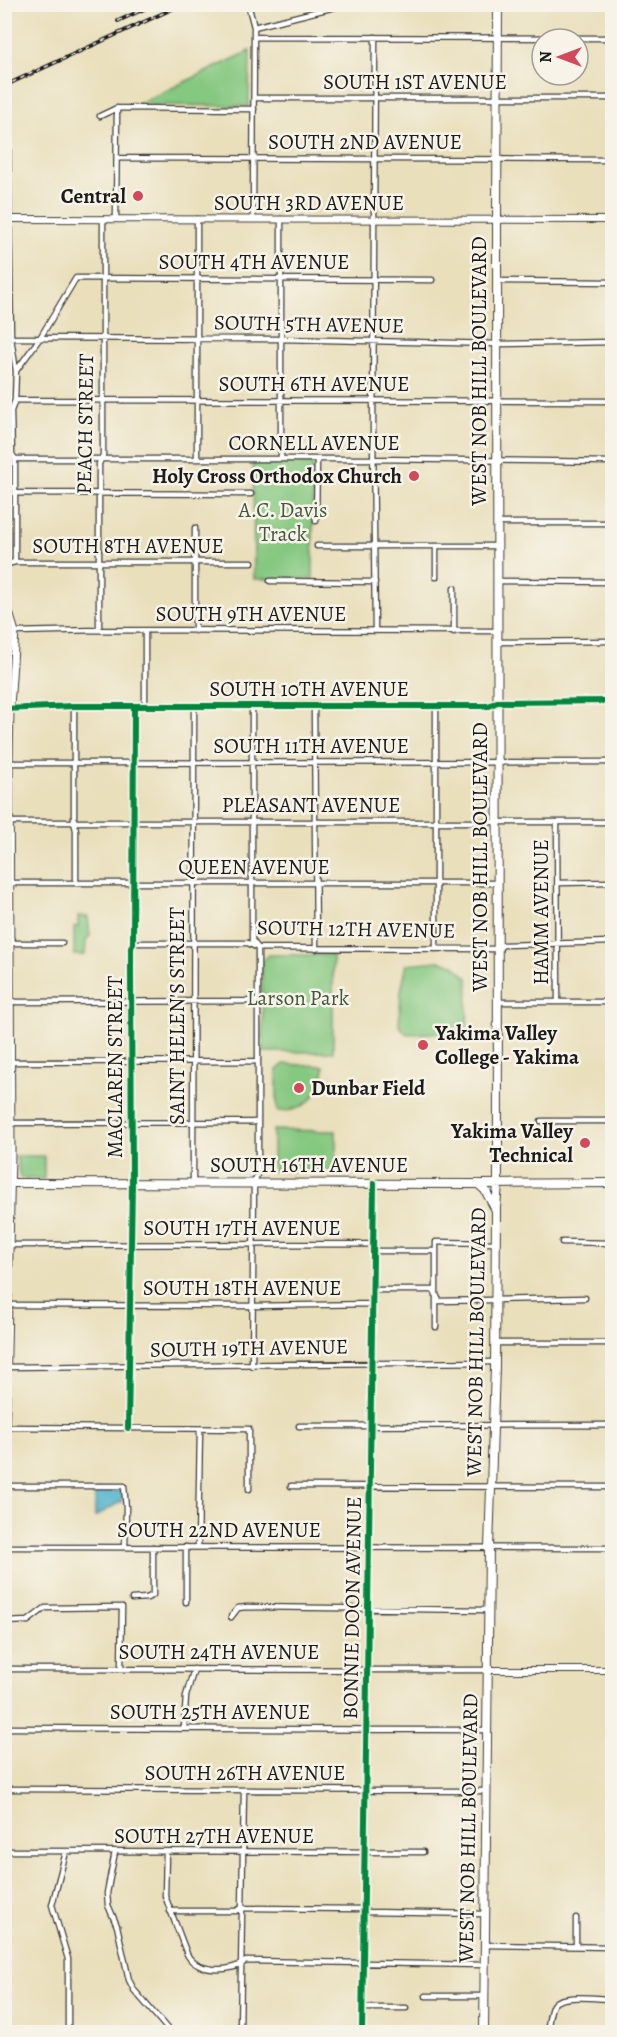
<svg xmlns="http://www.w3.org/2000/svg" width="617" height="2037" font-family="Alegreya,serif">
<rect width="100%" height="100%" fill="#f7f3e8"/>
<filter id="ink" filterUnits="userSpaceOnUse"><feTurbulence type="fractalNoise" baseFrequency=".0167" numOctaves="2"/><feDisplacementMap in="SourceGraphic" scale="12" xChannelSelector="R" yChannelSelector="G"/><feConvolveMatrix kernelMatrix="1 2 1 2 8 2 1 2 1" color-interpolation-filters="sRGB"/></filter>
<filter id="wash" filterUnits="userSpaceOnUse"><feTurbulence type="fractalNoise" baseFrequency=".008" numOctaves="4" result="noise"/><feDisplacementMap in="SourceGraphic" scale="24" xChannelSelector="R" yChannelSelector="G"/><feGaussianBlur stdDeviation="1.35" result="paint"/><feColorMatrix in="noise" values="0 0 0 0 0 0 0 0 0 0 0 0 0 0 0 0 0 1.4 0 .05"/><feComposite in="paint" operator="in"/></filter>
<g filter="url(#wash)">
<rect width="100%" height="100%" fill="#e9dfbb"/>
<path fill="#85c880" stroke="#50724e" stroke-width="1.5" d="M250 51 249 106 136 105Z
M253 463H311L313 466V579H254Z
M78 916 88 917 90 936 86 941 85 955H74V927H78Z
M268 955H333V1052H263L262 961Z
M439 961 453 964 468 978 467 1027 442 1033 407 1034 399 1026 401 990 407 964Z
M284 1064 324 1066C323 1093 306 1113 277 1111V1070Z
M273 1130 336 1131V1171H273Z
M16 1156H44V1179L20 1178Z"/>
<path fill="#4bb1ca" stroke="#346673" stroke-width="1.5" d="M98 1490 122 1491V1501L95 1517V1494Z"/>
</g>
<g filter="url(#ink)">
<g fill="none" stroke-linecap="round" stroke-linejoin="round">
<g stroke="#3b3934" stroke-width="7">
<path id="minor" d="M248 4 254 27 253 219
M254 27 347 4
M254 37 612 38
M375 37 373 430 375 631
M254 98H612
M100 116 117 108 254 109
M8 136 11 338 16 371 15 400 11 411 12 454 15 459V562
M117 158 612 160
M116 219 117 108
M497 281 612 282
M4 338 281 339 497 344 612 342
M16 371 40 338 76 278 432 280
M15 400 612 401
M15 459H374L612 462
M197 459V219
M281 459V219
M4 490 15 486
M15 493 251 494
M316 521 317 459
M497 523H612
M317 546H497
M4 565 15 562H252
M436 577V547
M270 581 375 582
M497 581 612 582
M454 588V632
M99 630V464L103 455V219
M145 631V706
M195 631V528
M4 635 15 632 99 630 497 631
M497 642 612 641
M74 706V822L76 830V883
M252 706V940L258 948V1172L254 1183 252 1366
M314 706 316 949
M436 706V949
M4 709 74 706H489L497 702 612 701
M9 763 612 762
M10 822H612
M557 822 558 1001
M10 883H498
M558 883 612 882
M4 937H10L14 943H62
M133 943H248L258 948 498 949 503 945 612 942
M4 999 16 1002 258 1001
M498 1002H612
M4 1062 258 1061
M541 1121H612
M4 1123 258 1122
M193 1183 194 706
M562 1242 612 1243
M4 1245 373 1244
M372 1251H436
M372 1290H434L439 1301 585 1298
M4 1305 253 1306 372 1304
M436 1327V1242L496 1243
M495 1343H612
M4 1367 495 1362
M299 1426 612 1425
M6 1427 249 1429V1489
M128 1428 132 1183 131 971V948L133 943 134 707
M5 1486H124L126 1508 125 1547
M291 1486 612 1487
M4 1547 612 1548
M198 1547 200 1429
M612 1548V1425
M132 1599 147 1598 153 1595V1547
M186 1602V1547
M231 1617 238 1608 247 1607 488 1610
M4 1622 28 1621 45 1608 122 1607 121 1668
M4 1669 487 1670
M4 1728 487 1730
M184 1728 186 1696 194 1669
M4 1789 486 1791
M4 1851 423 1852
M66 1852 52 1905 68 1959V2032
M115 1852 107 1893 108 1905 117 1926 129 1980 134 1990 170 2032
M166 1852 165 1896 187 1954C196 1973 231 1973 246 1961L484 1965
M170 1911H236L242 1908 364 1909 368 1912 484 1914
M484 1945 612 1947
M576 1946V1918
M426 1996H484
M362 2008H406
M240 2032 244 1790
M362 2032 374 1183
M547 2032C549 2024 549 2012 553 2005 560 1993 599 1999 612 1999"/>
</g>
<g stroke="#3b3934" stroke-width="8">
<path id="tertiary" d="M4 219 612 220
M487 1670H612"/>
</g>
<g stroke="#3b3934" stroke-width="9">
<path id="secondary" d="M4 596 15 632 10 707 9 763 11 1153 4 1497"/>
</g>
<g stroke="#3b3934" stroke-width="10">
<path id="primary" d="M4 1183 476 1184
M478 1184 485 1190 496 1210 495 1367 489 1548 484 2032
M478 1184 612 1183
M496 1208 498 1184 497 220 498 4"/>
</g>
<use href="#minor" stroke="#fff" stroke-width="4.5"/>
<use href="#tertiary" stroke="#fff" stroke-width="6"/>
<use href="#secondary" stroke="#fff" stroke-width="7"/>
<use href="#primary" stroke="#fff" stroke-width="8"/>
<g stroke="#1c1c1c" stroke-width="4">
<path id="rail" d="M118 21 155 4
M4 86 183 4"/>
</g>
<use href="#rail" stroke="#f7f3e8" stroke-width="1.5" stroke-dasharray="4.5" stroke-linecap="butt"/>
<g stroke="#f7f3e8" stroke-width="10">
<path id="cycleway" d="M4 709 74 706H489L497 702 612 701
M128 1428 132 1183 131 971V948L133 943 134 707
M362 2032 374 1183"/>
</g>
<use href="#cycleway" stroke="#00873e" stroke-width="6"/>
</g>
</g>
<g fill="#d1495b" stroke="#f7f3e8" stroke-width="2">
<circle cx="138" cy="196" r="6"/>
<circle cx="414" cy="476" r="6"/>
<circle cx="423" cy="1045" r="6"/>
<circle cx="299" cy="1088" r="6"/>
<circle cx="585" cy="1143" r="6"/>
</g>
<g text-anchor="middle" stroke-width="5" stroke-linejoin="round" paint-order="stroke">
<g font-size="21" fill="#1c1c1c" stroke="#f7f3e8">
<text x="415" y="89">SOUTH 1ST AVENUE</text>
<text x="365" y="149">SOUTH 2ND AVENUE</text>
<text x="309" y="210">SOUTH 3RD AVENUE</text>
<text x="254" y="269">SOUTH 4TH AVENUE</text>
<text transform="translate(309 324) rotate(1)" y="7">SOUTH 5TH AVENUE</text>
<text transform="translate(479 371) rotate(-90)" y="7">WEST NOB HILL BOULEVARD</text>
<text x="314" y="391">SOUTH 6TH AVENUE</text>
<text transform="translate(85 424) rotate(-89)" y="7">PEACH STREET</text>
<text x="314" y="450">CORNELL AVENUE</text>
<text x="128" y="553">SOUTH 8TH AVENUE</text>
<text x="251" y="621">SOUTH 9TH AVENUE</text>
<text x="309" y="696">SOUTH 10TH AVENUE</text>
<text x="311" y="753">SOUTH 11TH AVENUE</text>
<text x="311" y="812">PLEASANT AVENUE</text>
<text transform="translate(480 857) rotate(-90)" y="7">WEST NOB HILL BOULEVARD</text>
<text x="254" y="874">QUEEN AVENUE</text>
<text transform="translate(541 912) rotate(-90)" y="7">HAMM AVENUE</text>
<text transform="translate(356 929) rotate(1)" y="7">SOUTH 12TH AVENUE</text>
<text transform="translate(177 1016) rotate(-90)" y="7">SAINT HELEN'S STREET</text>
<text transform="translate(115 1067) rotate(-90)" y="7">MACLAREN STREET</text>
<text x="309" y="1172">SOUTH 16TH AVENUE</text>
<text x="242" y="1235">SOUTH 17TH AVENUE</text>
<text x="242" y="1295">SOUTH 18TH AVENUE</text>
<text transform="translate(476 1342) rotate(-89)" y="7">WEST NOB HILL BOULEVARD</text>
<text transform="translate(249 1348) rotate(-1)" y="7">SOUTH 19TH AVENUE</text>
<text x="219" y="1537">SOUTH 22ND AVENUE</text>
<text transform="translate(352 1608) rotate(-89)" y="7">BONNIE DOON AVENUE</text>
<text x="219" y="1659">SOUTH 24TH AVENUE</text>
<text x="210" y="1719">SOUTH 25TH AVENUE</text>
<text x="245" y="1780">SOUTH 26TH AVENUE</text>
<text transform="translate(468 1828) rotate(-89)" y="7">WEST NOB HILL BOULEVARD</text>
<text x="214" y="1843">SOUTH 27TH AVENUE</text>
</g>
<g font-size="21" font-weight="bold" fill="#1c1c1c" stroke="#f7f3e8" text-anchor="end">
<text x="126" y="203">Central</text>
<text x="402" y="483">Holy Cross Orthodox Church</text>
<text x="435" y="1040" text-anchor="start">Yakima Valley<tspan x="435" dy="24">College - Yakima</tspan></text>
<text x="311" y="1095" text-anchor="start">Dunbar Field</text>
<text x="573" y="1138">Yakima Valley<tspan x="573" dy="24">Technical</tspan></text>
</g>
<g font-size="21" fill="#41583f" stroke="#f7f3e8">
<text x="283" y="517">A.C. Davis<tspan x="283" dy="24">Track</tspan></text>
<text x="298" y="1005">Larson Park</text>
</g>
</g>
<rect width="617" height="2037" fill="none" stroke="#f7f3e8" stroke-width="24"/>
<g transform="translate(560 57) rotate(270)"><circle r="28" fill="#f7f3e8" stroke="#9f9d96" stroke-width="1.5"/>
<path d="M0-4.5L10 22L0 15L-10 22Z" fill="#d1495b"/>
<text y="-9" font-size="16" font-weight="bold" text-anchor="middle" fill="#1c1c1c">N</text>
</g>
</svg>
